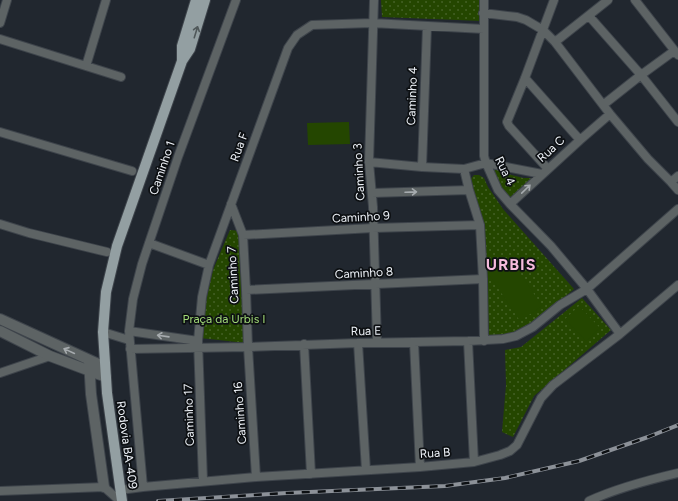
<svg xmlns="http://www.w3.org/2000/svg" width="678" height="501" font-family="Figtree,sans-serif">
<defs>
<pattern id="green-dots" width="8" height="8" patternUnits="userSpaceOnUse"><rect width="8" height="8" fill="#244600"/><path d="M2 2h.1M6 6h.1" fill="none" stroke="#446126" stroke-width="1.8" stroke-linecap="round"/></pattern>
</defs>
<rect width="100%" height="100%" fill="#21272f"/>
<path fill="url(#green-dots)" d="M381 0H482V21L382 17Z
M492 169H496L504 173 523 178H530L533 180 505 203Z
M474 175H479L484 178 488 187 503 209 574 289 534 323 505 337H489L487 285 470 180Z
M230 230 241 231 246 343 200 338 202 318 213 270Z
M582 298 611 330 534 396 513 437 502 432 506 385 505 350 521 347Z"/>
<path fill="#244600" d="M349 122 350 144 308 145 307 123Z
M510 258 542 306 520 321 488 273Z
M579 306 600 328 586 341 565 319Z"/>
<g fill="none" stroke-linecap="round" stroke-linejoin="round">
<g stroke="#3e444b" stroke-width="10">
<path id="minor" d="M374 0 369 162 373 207 377 342
M484 0V156L486 163 498 190 510 204 551 246 587 289 620 334
M635 0 678 55
M483 13 517 17 526 20 543 30 555 42 610 114 648 159 671 182 678 190
M589 16 641 75 678 122
M0 23 7 0
M0 39 121 77
M555 42 608 0
M86 66 106 0
M525 78 580 140
M603 105 641 75 674 51
M0 132 132 171
M369 162 422 167 464 169 486 163 542 174
M422 167 427 27
M464 169 469 190 480 225 483 279 484 341
M548 169 509 126 507 122 525 78 554 0
M671 182 678 176
M372 193 469 190
M231 204 243 235 246 290 248 347 256 477
M510 204 580 140 610 114
M0 224 29 233 107 252
M243 235 373 228 480 225
M149 243 209 265
M246 290 483 279
M129 331 198 341
M103 332 129 340
M468 341 474 462
M414 342 420 467
M358 343 366 470
M304 344 311 474
M130 349 248 347 358 343 468 341 503 339 516 336 533 327 560 305 587 289 678 209
M0 373 50 356
M203 481 198 341 202 297 209 265 288 48 297 35 312 25 372 23 484 29
M143 487 129 331 133 299 142 264 178 157 236 0
M120 490 143 487 256 477 420 467 474 462 500 455 510 451 517 445 541 398 553 385 620 334 678 285
M0 491 104 487 120 501
M589 501C617 488 648 480 678 473"/>
</g>
<g stroke="#3e444b" stroke-width="12">
<path id="tertiary" d="M0 319 105 367
M0 331 50 356 106 377
M89 360 91 394 104 487"/>
</g>
<g stroke="#3e444b" stroke-width="12">
<path id="primary" d="M182 61V46L196 0
M122 501 107 393 103 332 106 292 117 246 182 61 190 49 205 0"/>
</g>
<use href="#minor" stroke="#5d6364" stroke-width="8"/>
<use href="#tertiary" stroke="#5d6364" stroke-width="10"/>
<use href="#primary" stroke="#939fa2" stroke-width="10"/>
<g stroke="#8c9198" stroke-width="4">
<path id="rail" d="M158 501 287 493 445 486 505 478 579 461 648 437 678 425"/>
</g>
<use href="#rail" stroke="#0d1013" stroke-width="2.5" stroke-dasharray="8" stroke-linecap="butt"/>
</g>
<defs><path id="oneway-shaft" d="M-6 0H5M1.5-3L5.5 0L1.5 3" fill="none" stroke-width="1.6" stroke-linecap="round" stroke-linejoin="round"/></defs>
<use stroke="#50585a" href="#oneway-shaft" transform="translate(196 32) rotate(-73)"/>
<g stroke="#a6abae">
<use href="#oneway-shaft" transform="translate(526 189) rotate(-44)"/>
<use href="#oneway-shaft" transform="translate(411 192) rotate(-2)"/>
<use href="#oneway-shaft" transform="translate(163 336) rotate(-172)"/>
<use href="#oneway-shaft" transform="translate(69 351) rotate(-155)"/>
</g>
<g text-anchor="middle" stroke-width="3.5" stroke-linejoin="round" paint-order="stroke">
<g font-size="12" fill="#eff3f9" stroke="#0d1013">
<text transform="translate(412 96) rotate(-88)" y="4">Caminho 4</text>
<text transform="translate(239 147) rotate(-70)" y="4">Rua F</text>
<text transform="translate(551 149) rotate(-42)" y="4">Rua C</text>
<text transform="translate(162 168) rotate(-71)" y="4">Caminho 1</text>
<text transform="translate(505 171) rotate(64)" y="4">Rua 4</text>
<text transform="translate(359 172) rotate(-93)" y="4">Caminho 3</text>
<text transform="translate(361 217) rotate(-3)" y="4">Caminho 9</text>
<text transform="translate(364 273) rotate(-3)" y="4">Caminho 8</text>
<text transform="translate(233 275) rotate(-93)" y="4">Caminho 7</text>
<text transform="translate(366 331) rotate(-1)" y="4">Rua E</text>
<text transform="translate(240 413) rotate(-94)" y="4">Caminho 16</text>
<text transform="translate(189 415) rotate(-92)" y="4">Caminho 17</text>
<text transform="translate(127 445) rotate(82)" y="4">Rodovia BA-409</text>
<text transform="translate(435 453) rotate(-4)" y="4">Rua B</text>
</g>
<g font-size="12" fill="#a1d977" stroke="#0d1013">
<text x="224" y="323">Praça da Urbis I</text>
</g>
<g font-size="16" font-weight="bold" letter-spacing="1" fill="#f6bbdc" stroke="#0d1013">
<text x="511" y="270">URBIS</text>
</g>
</g>
</svg>
